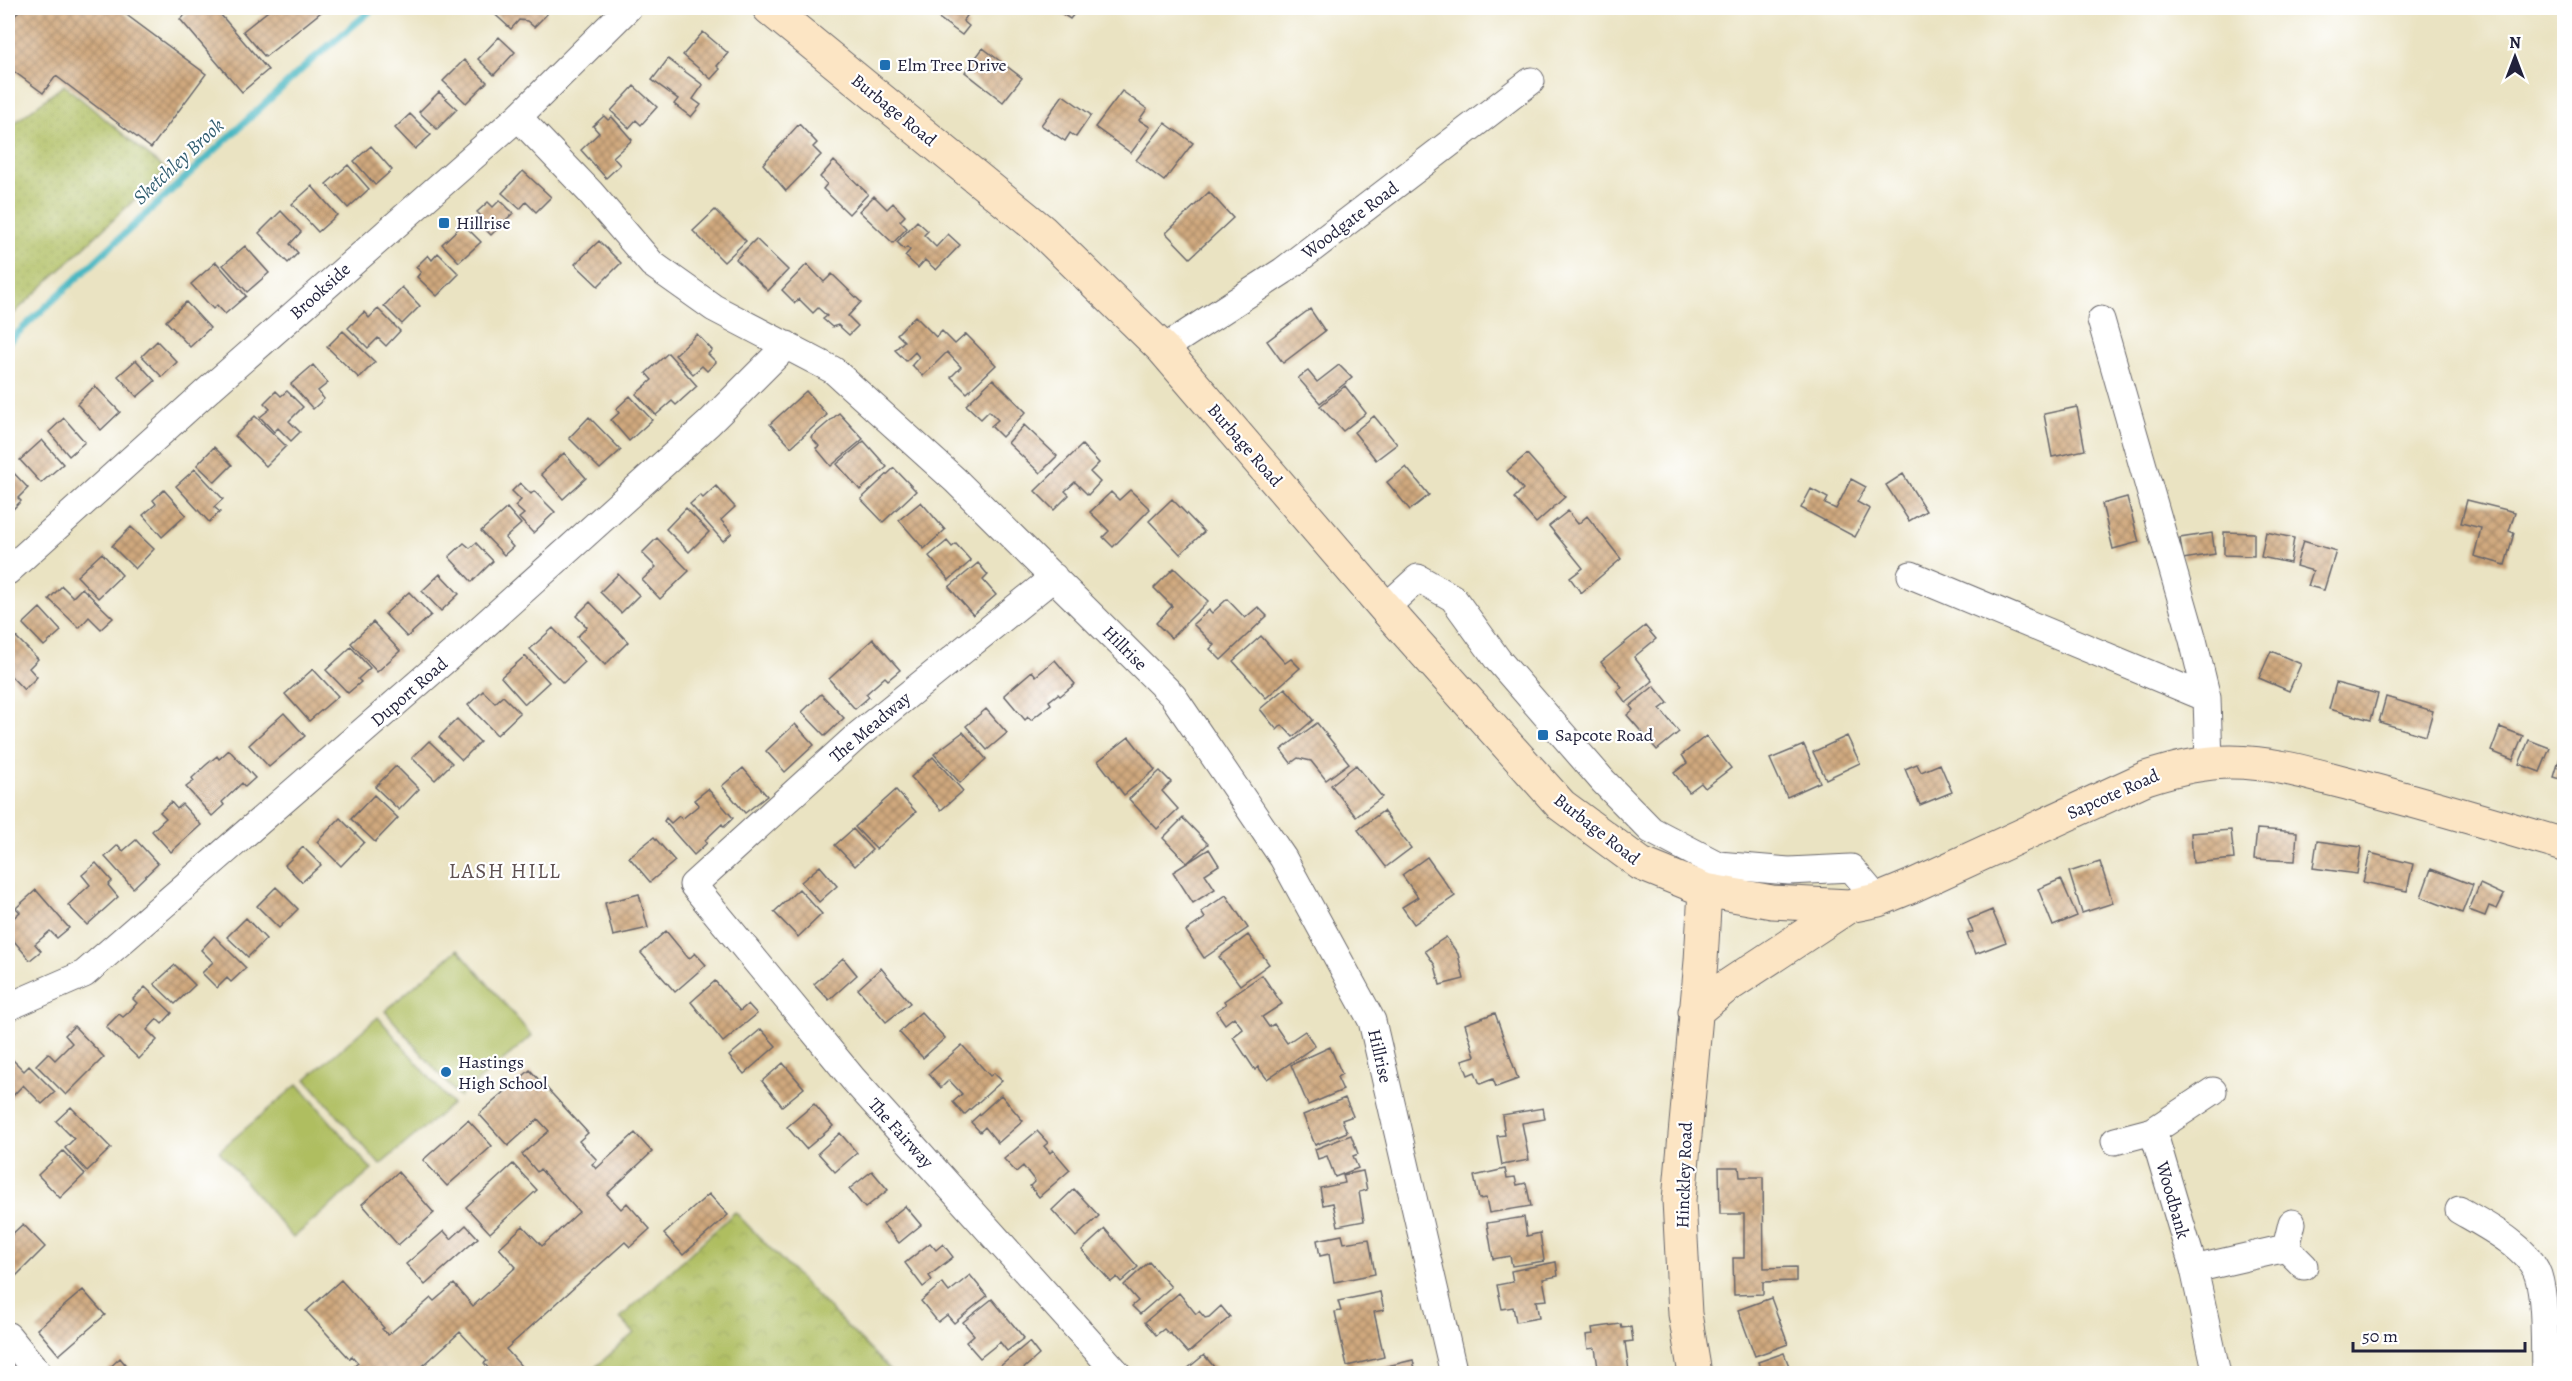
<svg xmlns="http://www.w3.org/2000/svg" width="2572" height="1381" font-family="Alegreya,serif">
<defs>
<pattern id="grass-dots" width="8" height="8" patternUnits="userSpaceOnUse" patternTransform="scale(1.5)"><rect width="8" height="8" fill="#afbe61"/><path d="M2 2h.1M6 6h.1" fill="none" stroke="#96a355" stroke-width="1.8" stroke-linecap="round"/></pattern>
<pattern id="park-crowns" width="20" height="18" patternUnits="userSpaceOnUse" patternTransform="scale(1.5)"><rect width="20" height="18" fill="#afbe61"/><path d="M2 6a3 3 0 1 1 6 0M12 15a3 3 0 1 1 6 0" fill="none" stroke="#96a355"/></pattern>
<pattern id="building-cross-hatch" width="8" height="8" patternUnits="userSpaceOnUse" patternTransform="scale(1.5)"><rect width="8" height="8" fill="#d0a97e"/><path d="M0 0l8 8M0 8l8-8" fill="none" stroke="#a88968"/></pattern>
</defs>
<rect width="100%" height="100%" fill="#fff"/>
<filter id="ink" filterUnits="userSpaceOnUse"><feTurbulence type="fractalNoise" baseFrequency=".0167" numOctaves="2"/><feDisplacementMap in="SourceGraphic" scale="12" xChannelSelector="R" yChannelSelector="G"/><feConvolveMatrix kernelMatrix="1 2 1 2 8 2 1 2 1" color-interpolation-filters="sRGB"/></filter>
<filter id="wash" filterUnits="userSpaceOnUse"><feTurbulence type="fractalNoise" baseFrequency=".008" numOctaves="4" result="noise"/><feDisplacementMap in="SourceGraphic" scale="24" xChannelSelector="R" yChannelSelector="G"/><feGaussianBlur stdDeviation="1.35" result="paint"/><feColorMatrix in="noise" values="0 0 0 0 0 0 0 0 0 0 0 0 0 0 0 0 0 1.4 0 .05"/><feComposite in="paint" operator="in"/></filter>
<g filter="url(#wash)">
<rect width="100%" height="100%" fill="#eae3c2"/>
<path fill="url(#grass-dots)" stroke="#68704e" stroke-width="1.5" d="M64 85 166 170 8 319V128Z"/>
<path fill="url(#park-crowns)" stroke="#68704e" stroke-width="1.5" d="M735 1212 757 1235 893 1373H589L634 1333 620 1318Z"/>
<path fill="#afbe61" stroke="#68704e" stroke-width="1.5" d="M458 949 532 1036 459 1097 385 1011Z
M378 1017 452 1104 380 1165 306 1079Z
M298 1084 372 1170 293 1238 219 1151Z"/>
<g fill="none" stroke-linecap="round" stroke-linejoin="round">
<path stroke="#49b7c2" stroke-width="7" d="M8 342 313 59 374 8"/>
</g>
<g id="blocks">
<path fill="url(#building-cross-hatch)" d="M21 8H117L206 74 151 148 56 76 43 93 8 67V25Z
M194 8H215L268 70 242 92 180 19Z
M264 8H326L265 57 243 31 268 11Z
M488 8H540L547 14 534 27 527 21 519 20 511 29Z
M942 8H973L963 21 969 26 962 35 936 16Z
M1053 8H1079L1070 19Z
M703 32 728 53 717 66 720 69 711 79 683 55Z
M499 37 515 52 494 75 478 59Z
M983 48 1022 78 1003 102 965 72Z
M668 59 703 85 693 99 701 105 691 117 674 104 678 99 652 80Z
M464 60 487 82 466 103 443 81Z
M634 86 657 107 641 125 636 120 629 128 611 111Z
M1122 91 1147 109 1139 120 1150 127 1131 153 1095 127Z
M439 92 457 109 437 129 419 112Z
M1063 95 1091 115 1076 137 1070 133 1065 141 1041 125Z
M410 114 431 135 415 149 395 128Z
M604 116 608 120 612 117 632 140 613 157 620 165 606 178 581 150 599 133 593 126Z
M1165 123 1193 143 1164 181 1136 160Z
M799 124 817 143 813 147 821 155 786 191 763 164Z
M371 146 392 170 375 185 354 161Z
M834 161 868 194 849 214 823 189 827 184 820 177Z
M348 165 369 189 348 208 326 184Z
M523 171 551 197 536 212 526 202 520 209 502 193Z
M312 186 337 215 318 232 292 204Z
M1209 192 1233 218 1190 258 1166 233Z
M874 196 887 209 893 203 905 216 900 221 907 228 893 243 859 211Z
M500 200 513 213 491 235 477 221 481 216 477 212 488 202 493 207Z
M715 210 746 241 724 262 693 231Z
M281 211 301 232 290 244 298 253 288 263 259 233Z
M917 221 928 231 924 235 936 247 948 234 960 245 936 270 925 260 918 268 905 256 910 250 907 247 904 249 897 242Z
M463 224 481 242 459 262 442 244Z
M756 239 788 270 768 291 736 259Z
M599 241 621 263 598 286 575 264Z
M245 246 269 273 247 292 223 265Z
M438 253 459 274 437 296 417 277 421 272 416 267 428 255 432 260Z
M216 262 246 296 225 314 217 305 213 309 191 284Z
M807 264 824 282 832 274 861 302 848 316 858 326 849 335 838 325 832 327 823 319 827 316 818 308 813 313 799 299 795 303 782 290Z
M402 287 420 306 402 324 384 306Z
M186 302 210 328 190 347 166 321Z
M378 309 400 331 386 346 378 338 368 348 348 328 364 312 369 318Z
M1310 309 1325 331 1283 363 1267 341Z
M915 316 936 337 942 331 955 344 966 334 996 365 967 393 951 377 961 367 947 352 923 376 912 365 919 357 915 352 906 361 895 350 904 341 897 334Z
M343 331 375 362 359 378 327 347Z
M697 334 712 350 708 354 716 362 707 371 702 366 693 374 675 355Z
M157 341 177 362 162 377 142 356Z
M668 353 697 386 676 405 672 401 656 415 636 394 652 380 646 373Z
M136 360 155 381 137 397 118 376Z
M313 365 328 383 318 391 324 399 313 409 291 384Z
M1339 365 1352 378 1320 403 1298 378 1308 371 1317 382Z
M993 379 1026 412 1002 437 991 426 998 420 989 411 981 419 966 405Z
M95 386 120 412 101 430 77 404Z
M1345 386 1366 413 1343 431 1320 406Z
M276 391 281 396 287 391 303 407 289 421 300 432 291 441 278 428 274 432 260 417 270 409 264 403Z
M806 391 827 415 791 447 770 424Z
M630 396 652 420 629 441 611 420 619 413 616 409Z
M2077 407 2085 450 2052 457 2044 414Z
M839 413 863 439 831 466 816 448 819 446 811 437Z
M255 416 286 446 266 466 235 436Z
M1374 416 1397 444 1376 460 1354 432Z
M589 417 621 450 600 469 569 438Z
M64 418 85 442 69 456 49 432Z
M1024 425 1057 456 1040 473 1008 443Z
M42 440 63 464 41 483 20 460Z
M864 441 887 467 860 490 837 464Z
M1082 445 1099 463 1090 472 1100 482 1088 495 1075 482 1065 491 1069 495 1054 510 1035 491Z
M214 447 232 465 215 482 197 465Z
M564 453 586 478 563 499 541 474Z
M1527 454 1565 497 1536 523 1514 498 1523 489 1507 471Z
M1406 467 1429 495 1410 510 1387 482Z
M894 468 916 491 883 522 861 499Z
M10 469 28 488 18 498 21 501 11 511 8 507V472Z
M195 469 223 499 214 507 220 512 209 522 176 486Z
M1903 474 1926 511 1909 521 1886 485Z
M1851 479 1866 487 1857 502 1870 509 1855 537 1801 508 1811 489 1828 498 1825 504 1836 509Z
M520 483 531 494 534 491 555 512 533 533 519 518 524 514 515 506 521 500 512 491Z
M716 486 735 507 721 520 732 533 723 541 690 504 700 495 703 498Z
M164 490 186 515 162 537 143 515 156 504 153 500Z
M1130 490 1150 509 1113 547 1103 537 1109 531 1090 512 1111 492 1119 500Z
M2127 497 2139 542 2113 549 2102 504Z
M1172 499 1204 532 1180 554 1149 521Z
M2467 500 2515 512 2509 531 2514 533 2505 565 2474 556 2481 528 2461 523Z
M921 502 945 530 924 549 899 520Z
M507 508 521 524 505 538 513 547 504 555 481 531Z
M686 508 709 532 689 552 666 529Z
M1568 511 1578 524 1587 516 1621 559 1581 593 1570 578 1583 568 1549 526Z
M131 527 154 549 135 569 112 546Z
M2224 532 2254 533V556L2224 555Z
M2266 532 2294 538 2290 563 2261 557Z
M2212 533 2215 554 2183 559 2180 538Z
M657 538 689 571 660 599 642 580 656 567 642 553Z
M947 541 952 547 956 544 971 561 949 580 929 556Z
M2303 541 2336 551 2324 590 2308 586 2313 571 2296 566Z
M464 543 470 548 476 543 493 561 472 582 449 557Z
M102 553 122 575 98 598 77 576Z
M978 563 988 575 983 580 996 595 973 615 949 587Z
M1174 568 1208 601 1171 638 1156 623 1172 606 1154 588Z
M440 574 459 594 441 611 422 591Z
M618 574 639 595 621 613 600 592Z
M62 586 73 597 82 588 113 618 101 629 89 617 79 628 49 599Z
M409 592 431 615 407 637 385 614Z
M1227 599 1245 618 1258 607 1267 616 1221 660 1210 649 1214 645 1193 624 1209 610 1212 613Z
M590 602 628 642 605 665 577 637 587 627 576 616Z
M40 608 61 631 44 646 23 624Z
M373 622 400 651 377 672 351 643Z
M1645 626 1656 639 1634 657 1653 681 1626 703 1617 691 1622 687 1601 662Z
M553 628 585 662 563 683 530 649Z
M11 632 38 659 29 668 37 677 24 690 8 673V636Z
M1261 636 1285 663 1291 659 1300 668 1266 698 1233 661Z
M873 639 900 670 888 680 885 677 866 694 869 697 855 709 829 679Z
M351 647 370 668 358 679 361 682 348 693 326 670Z
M2271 651 2301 664 2289 691 2259 678Z
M525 656 549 682 525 704 501 677Z
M1055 660 1075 684 1060 696 1058 694 1049 701 1051 704 1031 720 1028 717 1025 720 1004 695 1032 671 1036 676Z
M313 669 338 696 309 721 285 694Z
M2336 683 2378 694 2371 720 2329 709Z
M1654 686 1668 703 1660 709 1679 732 1657 750 1627 715 1633 710 1630 706Z
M1285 688 1313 720 1293 737 1282 725 1277 730 1260 709Z
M483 691 495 703 503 696 520 713 497 735 468 705Z
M821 694 844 718 825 736 802 712Z
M2386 697 2433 711 2426 736 2379 722Z
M986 709 1007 733 987 750 966 726Z
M284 713 305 736 269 767 249 745Z
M457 719 480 742 462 760 439 737Z
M1317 723 1349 763 1326 780 1311 761 1298 758 1291 763 1281 750Z
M795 724 814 745 785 772 766 751Z
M2500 727 2523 736 2513 760 2491 751Z
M963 732 986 759 960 783 934 754Z
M1706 736 1731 768 1705 788 1701 783 1689 792 1674 773 1687 763 1682 755Z
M1847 736 1860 763 1826 779 1813 752Z
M1129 737 1155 770 1124 795 1098 761Z
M2529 740 2550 748 2540 772 2519 764Z
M429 741 452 763 435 780 412 758Z
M2564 744V780L2554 777Z
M1804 745 1820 782 1787 797 1770 759Z
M229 750 255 778 245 787 242 783 222 802 224 805 212 816 186 787 194 781 192 778 206 765 217 756 219 759Z
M933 757 963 791 941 810 911 777Z
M1917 764 1921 772 1940 764 1952 792 1920 805 1905 769Z
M1356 765 1382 797 1356 817 1331 785Z
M396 766 419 789 399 810 375 787Z
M743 768 767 796 745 813 722 786Z
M1160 771 1171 782 1162 791 1178 809 1157 829 1129 799Z
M708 789 733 818 724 827 722 824 705 840 707 843 694 855 664 821 666 818 671 823 679 816 682 819 699 805 694 800Z
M896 790 916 812 876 849 855 827Z
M374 795 398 818 375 842 351 819Z
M171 802 177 809 182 804 201 825 171 852 152 831 166 818 160 812Z
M1383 811 1411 848 1386 867 1358 830Z
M340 818 364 842 341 866 317 842Z
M1183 818 1208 844 1187 863 1163 838Z
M853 829 872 850 855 866 835 845Z
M2257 829 2297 832 2295 861 2254 859Z
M2231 830 2234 859 2193 863 2191 833Z
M654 837 675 861 650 882 629 857Z
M136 840 158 864 133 888 105 857 118 845 123 851Z
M2317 841 2361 847 2357 874 2313 868Z
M303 847 321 865 302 882 285 865Z
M1209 849 1219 865 1205 874 1215 889 1193 903 1173 872Z
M2370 853 2413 864 2407 891 2363 882Z
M1427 857 1455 896 1414 924 1402 907 1418 897 1402 875Z
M2100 862 2113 903 2082 913 2069 872Z
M96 863 112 881 108 885 118 897 87 925 68 905 90 885 82 875Z
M820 866 837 886 819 902 801 882Z
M2431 869 2473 885 2462 913 2421 897Z
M2061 879 2077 916 2053 926 2038 889Z
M2480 884 2504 895 2497 909 2489 906 2485 916 2469 910Z
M276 887 298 909 279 928 257 906Z
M799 889 822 914 798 937 774 912Z
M36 890 69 928 57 938 50 931 35 944 41 951 30 960 8 934V923L20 912 16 908Z
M639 894 648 928 613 936 605 903Z
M1226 895 1248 928 1204 958 1186 931 1205 918 1201 912Z
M1992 910 2006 942 1975 954 1967 934 1973 932 1968 920Z
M246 918 266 939 248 957 227 937Z
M666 931 689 959 695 953 706 965 675 992 641 953Z
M1248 935 1269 964 1240 985 1219 957Z
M214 936 246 968 231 982 227 978 217 988 202 973 213 962 201 950Z
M1446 937 1458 954 1464 979 1440 985 1435 965 1425 951Z
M843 958 857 975 829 1000 814 984Z
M175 965 195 985 175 1004 154 984Z
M881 968 910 1003 886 1022 858 989Z
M1262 975 1282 1004 1262 1017 1269 1027 1274 1024 1287 1043 1305 1031 1315 1046 1267 1079 1258 1067 1255 1070 1233 1037 1243 1029 1234 1017 1225 1024 1216 1011 1226 1004 1224 1001Z
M715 981 740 1011 748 1004 757 1014 723 1042 691 1002Z
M145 987 172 1013 162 1024 157 1019 147 1030 157 1040 139 1059 106 1027 119 1014 123 1017 129 1012 137 1003 133 999Z
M921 1012 945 1038 923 1058 899 1032Z
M1495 1013 1518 1079 1496 1087 1493 1079 1480 1084 1475 1072 1468 1075 1462 1060 1475 1056 1465 1024Z
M74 1026 104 1057 66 1095 36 1065 48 1053 55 1060 72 1043 65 1035Z
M761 1029 776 1046 744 1074 729 1056Z
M962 1045 990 1076 994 1073 1002 1081 964 1115 953 1102 962 1094 949 1080 941 1088 929 1074Z
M1330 1047 1342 1074 1337 1077 1343 1090 1308 1105 1291 1065Z
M8 1055 24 1071 29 1066 55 1092 42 1104 23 1085 8 1101Z
M783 1063 804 1088 782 1106 762 1081Z
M530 1070 588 1133 579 1141 597 1160 592 1164 596 1169 635 1133 652 1152 607 1194 621 1209 627 1203 650 1229 630 1247 625 1242 506 1349 528 1374H493L484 1363 487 1361 460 1332 414 1374H345L358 1363 352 1356 350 1359 306 1311 341 1280 384 1328 382 1329 388 1335 431 1298 434 1301 454 1284 473 1306 516 1267 499 1248 523 1226 542 1246 579 1212 540 1169 537 1172 522 1154 549 1131 538 1119 508 1146 479 1114Z
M1001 1095 1023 1121 998 1143 985 1127 980 1132 971 1122Z
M1345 1098 1353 1116 1342 1120 1347 1132 1315 1145 1303 1115Z
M814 1104 833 1126 806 1149 787 1127Z
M71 1107 111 1148 87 1171 65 1148 74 1139 56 1121Z
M1543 1108 1545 1119 1522 1123 1529 1160 1502 1165 1497 1136 1505 1135 1502 1115Z
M468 1120 492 1146 447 1186 423 1160Z
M1037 1131 1048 1143 1044 1146 1050 1153 1053 1150 1070 1170 1039 1197 1030 1186 1035 1181 1023 1166 1016 1172 1004 1159Z
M840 1133 857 1153 835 1172 818 1153Z
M1351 1135 1358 1154 1353 1156 1358 1168 1335 1177 1327 1156 1318 1159 1315 1149Z
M63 1151 85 1174 60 1198 38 1175Z
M513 1164 537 1190 490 1233 466 1207Z
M1719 1167H1739L1740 1177H1763L1764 1268 1796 1267V1281L1763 1282V1294L1734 1295 1733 1258H1744V1214H1720Z
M1505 1169 1507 1178 1515 1177 1517 1185 1526 1183 1531 1206 1489 1213 1486 1198 1479 1199 1474 1176Z
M872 1171 888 1190 865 1208 849 1189Z
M1363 1171 1367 1190 1359 1192 1364 1221 1338 1226 1333 1203 1323 1205 1320 1188 1345 1183 1343 1175Z
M398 1172 434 1213 398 1245 362 1204Z
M1074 1189 1099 1216 1076 1237 1052 1210Z
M709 1194 728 1215 683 1255 664 1234Z
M905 1206 921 1225 899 1243 883 1224Z
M1524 1217 1527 1236 1540 1233 1544 1261 1512 1266 1510 1256 1493 1259 1487 1223Z
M23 1224 45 1247 8 1284V1238Z
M466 1225 478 1238 425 1285 406 1264 444 1231 451 1239Z
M1105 1229 1138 1267 1121 1282 1117 1277 1111 1282 1082 1250Z
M1342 1235 1344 1243 1369 1239 1375 1274 1334 1282 1329 1254 1320 1256 1317 1240Z
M930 1243 936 1250 943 1244 953 1257 929 1276 932 1280 923 1287 905 1263Z
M1149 1262 1171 1287 1140 1314 1132 1306 1138 1301 1124 1285Z
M1556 1262 1558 1276 1543 1279 1547 1300 1536 1301 1539 1318 1516 1322 1513 1307 1502 1309 1497 1285 1513 1282 1511 1271Z
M970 1275 987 1296 954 1323 947 1315 938 1322 921 1301 942 1283 949 1292Z
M83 1290 105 1315 59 1355 37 1329Z
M1380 1292 1384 1310 1374 1312 1384 1357 1347 1366 1335 1312 1341 1311 1338 1301Z
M1179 1293 1196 1314 1199 1311 1205 1318 1209 1317 1221 1306 1230 1317 1188 1353 1170 1333 1169 1334 1164 1329 1156 1335 1145 1322Z
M1771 1298 1788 1344 1755 1356 1738 1310Z
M992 1299 1024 1338 1007 1351 1000 1342 980 1358 966 1342 974 1335 963 1322Z
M1621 1324 1622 1328 1631 1327 1633 1341 1625 1342 1629 1371 1599 1374 1595 1348 1588 1349 1586 1335 1593 1334 1592 1328Z
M1029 1342 1039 1355 1022 1370 1025 1374H991Z
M1784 1353 1792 1374H1762L1758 1362Z
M1204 1355 1220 1374H1191L1187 1369Z
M120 1358 133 1374H108L106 1371Z
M1413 1360 1416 1374H1358V1373Z"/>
</g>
</g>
<g filter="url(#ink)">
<use href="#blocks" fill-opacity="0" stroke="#68666a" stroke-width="1.5"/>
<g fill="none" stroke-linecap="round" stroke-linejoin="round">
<g stroke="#68666a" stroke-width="29">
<path id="street" d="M518 117 590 192 652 264 714 308 833 370 955 480 1173 696 1283 858 1372 1021 1454 1374
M2101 320 2193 640 2207 698 2209 763
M1163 349 1283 271 1531 81
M8 571 206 392 518 117 628 8
M1911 575 2207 698
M1054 577 857 736 693 885 853 1079 1118 1374
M1385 608 1418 578 1453 598 1498 660 1603 781 1651 830 1718 865 1789 871 1851 868 1878 900
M8 1007 84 974 468 640 708 424 787 345
M2153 1131 2194 1269 2217 1374
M2115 1141 2153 1131 2213 1091
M2459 1210C2483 1224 2529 1247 2538 1275 2546 1300 2544 1346 2545 1374
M2292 1223 2286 1248 2304 1266
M2194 1269 2286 1248
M8 1336 39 1374"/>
</g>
<g stroke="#68666a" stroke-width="35">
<path id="secondary" d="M769 8 1042 231 1163 349 1385 608 1561 805 1641 864 1705 890 1772 902 1849 906 1878 900 1912 886 2146 778C2174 769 2201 762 2231 762 2275 762 2319 776 2361 787 2430 805 2497 825 2564 845
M1695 1012 1723 989 1849 906
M1695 1374 1685 1314 1679 1200 1701 961 1705 890"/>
</g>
<use href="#street" stroke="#fff" stroke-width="27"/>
<use href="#secondary" stroke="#fce5c4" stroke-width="33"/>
</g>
</g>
<g fill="#1f6fb2" stroke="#fff" stroke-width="2">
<rect x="879" y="59" width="12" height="12" rx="3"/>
<rect x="438" y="217" width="12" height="12" rx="3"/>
<rect x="1537" y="729" width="12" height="12" rx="3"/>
<circle cx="446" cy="1072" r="6"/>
</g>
<g text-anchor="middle" stroke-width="4.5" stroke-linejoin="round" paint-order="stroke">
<g font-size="18" fill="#22223b" stroke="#fff" text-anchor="start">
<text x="897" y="71">Elm Tree Drive</text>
<text x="456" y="229">Hillrise</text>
<text x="1555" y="741">Sapcote Road</text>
<text x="458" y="1068">Hastings<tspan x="458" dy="21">High School</tspan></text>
</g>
<g font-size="18" fill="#22223b" stroke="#fff">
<text transform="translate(894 110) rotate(39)" y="6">Burbage Road</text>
<text transform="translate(1350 220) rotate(-37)" y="6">Woodgate Road</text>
<text transform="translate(320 291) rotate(-42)" y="6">Brookside</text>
<text transform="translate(1245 445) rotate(49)" y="6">Burbage Road</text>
<text transform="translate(1125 648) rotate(45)" y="6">Hillrise</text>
<text transform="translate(409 692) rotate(-41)" y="6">Duport Road</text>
<text transform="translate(870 727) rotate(-40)" y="6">The Meadway</text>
<text transform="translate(2113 794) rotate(-24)" y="6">Sapcote Road</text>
<text transform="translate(1597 829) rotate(38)" y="6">Burbage Road</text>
<text transform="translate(1380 1056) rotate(77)" y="6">Hillrise</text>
<text transform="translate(901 1133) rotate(48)" y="6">The Fairway</text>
<text transform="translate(1684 1175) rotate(-88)" y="6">Hinckley Road</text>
<text transform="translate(2173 1200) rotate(74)" y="6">Woodbank</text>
</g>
<g font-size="20" font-style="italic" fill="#325e71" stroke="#fff">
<text transform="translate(178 161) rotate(-43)" y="7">Sketchley Brook</text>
</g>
<g font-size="21" letter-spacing="1.5" fill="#5f5152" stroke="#fff">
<text x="505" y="878">LASH HILL</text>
</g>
</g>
<rect width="2572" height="1381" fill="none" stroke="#fff" stroke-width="30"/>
<g transform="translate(2515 57)" stroke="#ffffff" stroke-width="4.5" paint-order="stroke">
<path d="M0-4.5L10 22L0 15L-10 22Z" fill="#22223b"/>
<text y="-9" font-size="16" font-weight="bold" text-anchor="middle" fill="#22223b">N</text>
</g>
<path d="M2353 1342v9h172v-9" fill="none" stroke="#22223b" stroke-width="3"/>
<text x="2362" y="1342" font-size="18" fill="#22223b" stroke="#ffffff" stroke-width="4.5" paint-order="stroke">50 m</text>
</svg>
